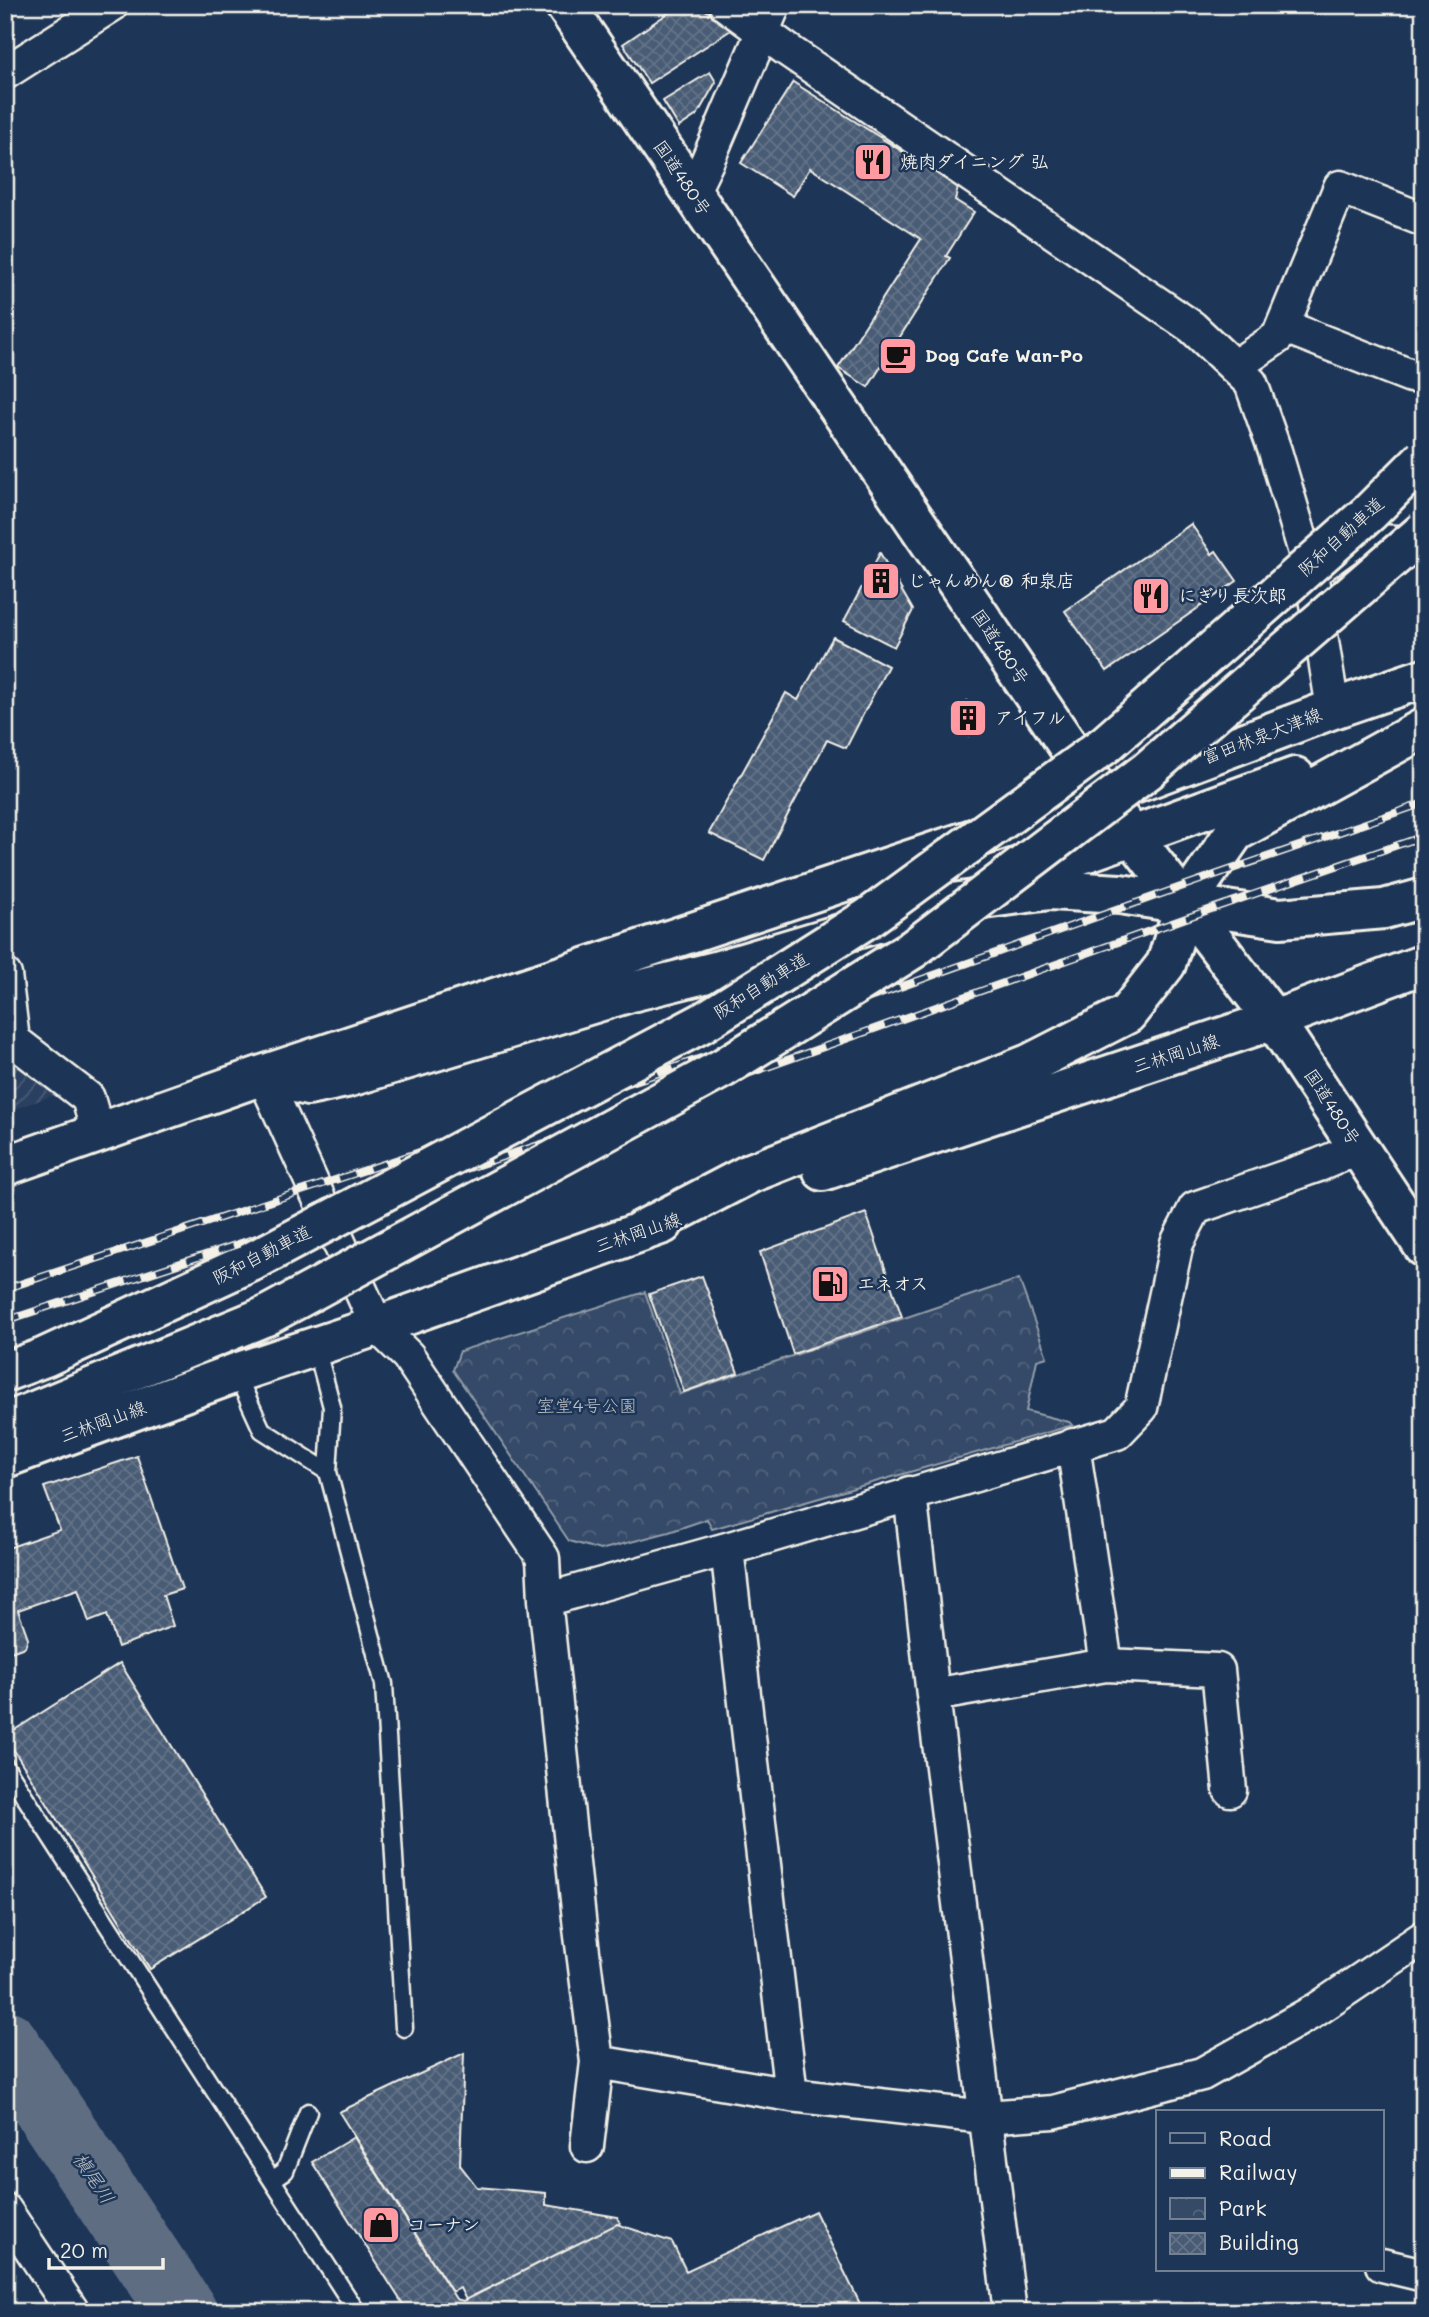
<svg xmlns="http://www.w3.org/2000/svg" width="1429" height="2317" font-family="Mali,'Klee One',sans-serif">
<defs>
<pattern id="industrial-furrows" width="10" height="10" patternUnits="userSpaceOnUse" patternTransform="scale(1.75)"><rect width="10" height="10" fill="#2a4060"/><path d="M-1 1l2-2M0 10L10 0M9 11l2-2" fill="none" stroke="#4a5c77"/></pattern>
<pattern id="park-crowns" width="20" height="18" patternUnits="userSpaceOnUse" patternTransform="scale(1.75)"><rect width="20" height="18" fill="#354a67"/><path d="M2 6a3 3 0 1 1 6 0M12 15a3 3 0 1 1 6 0" fill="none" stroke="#53657d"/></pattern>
<pattern id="building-cross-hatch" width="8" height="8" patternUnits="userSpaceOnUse" patternTransform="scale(1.75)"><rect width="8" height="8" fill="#485b74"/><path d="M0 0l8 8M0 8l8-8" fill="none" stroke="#637388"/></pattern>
</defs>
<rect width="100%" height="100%" fill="#1d3557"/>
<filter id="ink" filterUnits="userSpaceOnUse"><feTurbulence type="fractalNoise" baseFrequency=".0143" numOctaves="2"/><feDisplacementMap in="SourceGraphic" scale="14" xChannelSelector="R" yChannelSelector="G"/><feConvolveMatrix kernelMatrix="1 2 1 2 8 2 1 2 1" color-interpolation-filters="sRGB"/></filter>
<g filter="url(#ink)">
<path fill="url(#industrial-furrows)" d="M5 1052 64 1092 5 1112Z"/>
<path fill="url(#park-crowns)" stroke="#949ea8" stroke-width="2" d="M1019 1279 1047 1357 1037 1360 1026 1411 1069 1422 1073 1425 712 1529 707 1519 669 1532 600 1550 569 1541 453 1370 460 1351 645 1292 680 1394Z"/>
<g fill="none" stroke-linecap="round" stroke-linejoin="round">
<path stroke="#5e6d82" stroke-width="68" d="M5 2044 183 2312"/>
</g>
<path fill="url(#building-cross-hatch)" stroke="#f4f1e8" stroke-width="2" d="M680 5H699L731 30 649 83 623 44Z
M710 72 716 82 697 115 679 127 663 101Z
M793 82 958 187 955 200 974 212 946 256 950 258 868 387 838 368 921 239 810 168 793 196 741 163Z
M1191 524 1212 554 1216 551 1237 581 1107 671 1065 611Z
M880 553 913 610 894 647 844 621Z
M833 637 888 666 846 748 827 740 764 860 709 833 786 693 798 700Z
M967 701 982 727 968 736 953 710Z
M866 1213 902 1317 793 1354 760 1252Z
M702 1276 738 1373 684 1392 649 1294Z
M137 1456 182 1589 163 1595 173 1626 118 1647 107 1615 89 1622 78 1589 18 1610 28 1638 25 1647 5 1654V1549L60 1530 44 1487Z
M120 1663 266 1897 150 1969 5 1736Z
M464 2053 460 2165 477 2187 546 2193V2205L617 2217 621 2225 617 2224 466 2300 460 2288 452 2292 339 2112Z
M354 2137 456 2299 463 2301 617 2224 672 2242 686 2271 815 2211 864 2312H408L312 2162Z"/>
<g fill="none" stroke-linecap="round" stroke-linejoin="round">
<g stroke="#f4f1e8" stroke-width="21">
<path id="service" d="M316 1347 332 1407 328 1472 384 1684 404 2028
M236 1373 262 1430 328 1472
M5 1766 357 2312
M272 2180 285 2171 308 2112"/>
</g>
<g stroke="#f4f1e8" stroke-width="37">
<path id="minor" d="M726 5 786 49 1192 327 1251 383 1275 451 1311 573
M5 73 112 5
M692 193 707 162 774 5
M1283 326 1411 376
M1234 367 1278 337 1340 187 1424 220
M1333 709 1311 573 1351 544 1374 541 1424 543
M5 975 13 1040 88 1098 98 1133
M263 1075 377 1326 408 1356 543 1558 545 1600 727 1549 1117 1433 1141 1408 1177 1243 1195 1208 1319 1165 1359 1148
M1073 1445 1106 1665
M910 1493 933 1695 1010 2312
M727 1549 791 2095
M545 1600 580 1928 597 2062 587 2146
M933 1695 1106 1665 1218 1670 1230 1790
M597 2062 791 2095 985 2117 1053 2112 1202 2074 1316 2010 1424 1937
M5 2210 73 2312
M1382 2265 1424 2275"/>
</g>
<g stroke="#f4f1e8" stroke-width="44">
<path id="secondary" d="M1011 879 1132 836
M263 1075 308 1086 346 1078 631 992 716 971 937 905 1050 890 1120 894 1185 904 1166 964 1127 1014 1029 1064 751 1173 640 1231
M5 1166 263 1075 1102 796
M823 1171 1274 1020
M5 1458 236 1373 377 1326 663 1224"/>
</g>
<g stroke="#f4f1e8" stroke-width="44">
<path id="primary" d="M1424 728 1235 832 1185 904 1280 918 1384 909 1424 898
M1134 784 1333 709 1424 678
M1132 836 1295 777
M1274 1020 1424 964"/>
</g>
<g stroke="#f4f1e8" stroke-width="44">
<path id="trunk" d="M565 5 1102 796 1274 1020 1424 1247"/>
</g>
<g stroke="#f4f1e8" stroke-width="44">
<path id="motorway" d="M5 1372 45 1357 253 1261
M5 1423 266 1316"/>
</g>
<use href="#service" stroke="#1d3557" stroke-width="16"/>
<use href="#minor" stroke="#1d3557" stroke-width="32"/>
<use href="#secondary" stroke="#1d3557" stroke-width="38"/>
<use href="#primary" stroke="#1d3557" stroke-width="38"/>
<use href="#trunk" stroke="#1d3557" stroke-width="38"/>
<use href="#motorway" stroke="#1d3557" stroke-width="38"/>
<g stroke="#f4f1e8" stroke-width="8">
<path id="rail" d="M5 1289 656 1074 1206 878 1424 803
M5 1321 666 1103 1217 907 1424 836"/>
</g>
<use href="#rail" stroke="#1d3557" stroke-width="5" stroke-dasharray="16" stroke-linecap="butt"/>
<g stroke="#f4f1e8" stroke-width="44" stroke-linecap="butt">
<path id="motorway-bridge" d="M253 1261 702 1023 868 918 1106 744 1369 513 1424 458
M266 1316 723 1068 913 949 1147 771 1424 531"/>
</g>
<use href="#motorway-bridge" stroke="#1d3557" stroke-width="38"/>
</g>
</g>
<defs>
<g id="restaurant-square" transform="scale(2.0125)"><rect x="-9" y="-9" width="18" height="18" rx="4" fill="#ff9aa2" stroke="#1d3557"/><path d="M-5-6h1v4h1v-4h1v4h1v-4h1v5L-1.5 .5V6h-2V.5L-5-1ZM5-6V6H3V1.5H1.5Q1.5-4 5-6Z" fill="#111"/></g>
<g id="cafe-square" transform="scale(2.0125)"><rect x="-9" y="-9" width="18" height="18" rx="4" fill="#ff9aa2" stroke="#1d3557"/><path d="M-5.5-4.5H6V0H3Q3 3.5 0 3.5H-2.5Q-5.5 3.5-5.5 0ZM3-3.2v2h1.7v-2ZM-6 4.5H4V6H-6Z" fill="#111"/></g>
<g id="building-square" transform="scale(2.0125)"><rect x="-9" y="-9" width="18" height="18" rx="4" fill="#ff9aa2" stroke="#1d3557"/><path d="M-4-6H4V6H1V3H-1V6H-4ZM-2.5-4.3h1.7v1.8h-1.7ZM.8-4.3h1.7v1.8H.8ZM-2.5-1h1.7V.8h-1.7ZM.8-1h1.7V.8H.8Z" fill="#111"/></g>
<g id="fuel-square" transform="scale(2.0125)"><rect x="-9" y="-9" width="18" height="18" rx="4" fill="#ff9aa2" stroke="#1d3557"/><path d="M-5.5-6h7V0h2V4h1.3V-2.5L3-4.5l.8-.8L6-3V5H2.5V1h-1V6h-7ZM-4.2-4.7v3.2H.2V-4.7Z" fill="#111"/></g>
<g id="shop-square" transform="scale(2.0125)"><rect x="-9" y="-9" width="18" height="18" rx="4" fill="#ff9aa2" stroke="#1d3557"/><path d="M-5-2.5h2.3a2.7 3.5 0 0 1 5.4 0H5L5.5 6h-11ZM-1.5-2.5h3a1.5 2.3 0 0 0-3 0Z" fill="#111"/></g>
</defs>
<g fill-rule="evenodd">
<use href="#restaurant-square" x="873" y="162"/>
<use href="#cafe-square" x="898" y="356"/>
<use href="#building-square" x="881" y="581"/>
<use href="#restaurant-square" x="1151" y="596"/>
<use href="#building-square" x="968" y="718"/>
<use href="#fuel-square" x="830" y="1284"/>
<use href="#shop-square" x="381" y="2225"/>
</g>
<g text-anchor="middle" stroke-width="5" stroke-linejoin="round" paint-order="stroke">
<g font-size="18" font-weight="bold" fill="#f4f1e8" stroke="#1d3557" text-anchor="start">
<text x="900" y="168">焼肉ダイニング 弘</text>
<text x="925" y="362">Dog Cafe Wan-Po</text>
<text x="908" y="587">じゃんめん® 和泉店</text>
<text x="1178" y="602">にぎり長次郎</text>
<text x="995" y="724">アイフル</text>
<text x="857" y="1290">エネオス</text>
<text x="408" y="2231">コーナン</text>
</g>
<g font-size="18" fill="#f4f1e8" stroke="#1d3557">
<text transform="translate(682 178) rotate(56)" y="6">国道480号</text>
<text transform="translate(1341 537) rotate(-42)" y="6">阪和自動車道</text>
<text transform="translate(1000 647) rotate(56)" y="6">国道480号</text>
<text transform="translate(1262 736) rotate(-21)" y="6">富田林泉大津線</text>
<text transform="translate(761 986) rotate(-32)" y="6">阪和自動車道</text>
<text transform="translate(1176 1054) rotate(-18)" y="6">三林岡山線</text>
<text transform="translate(1332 1107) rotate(57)" y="6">国道480号</text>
<text transform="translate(638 1233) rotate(-19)" y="6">三林岡山線</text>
<text transform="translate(262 1255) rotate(-27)" y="6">阪和自動車道</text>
<text transform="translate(103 1422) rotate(-20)" y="6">三林岡山線</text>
</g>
<g font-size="18" fill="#bbbfc1" stroke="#1d3557">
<text x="587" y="1412">室堂4号公園</text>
</g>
<g font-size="19" font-style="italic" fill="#c0c3c4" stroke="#1d3557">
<text transform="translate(94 2178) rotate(56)" y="7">槇尾川</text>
</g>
</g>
<rect width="1429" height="2317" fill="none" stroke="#1d3557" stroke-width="28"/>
<rect x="14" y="14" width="1401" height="2289" fill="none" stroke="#f4f1e8" stroke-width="2.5" filter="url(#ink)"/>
<rect x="1156" y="2110" width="228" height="161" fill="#1d3557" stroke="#738091" stroke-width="2"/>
<rect x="1170" y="2133" width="35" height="10" fill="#1d3557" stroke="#738091" stroke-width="2"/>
<text x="1219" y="2146" font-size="21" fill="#f4f1e8">Road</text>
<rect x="1170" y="2168" width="35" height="10" fill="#f4f1e8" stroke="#738091" stroke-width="2"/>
<text x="1219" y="2180" font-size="21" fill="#f4f1e8">Railway</text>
<rect x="1170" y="2198" width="35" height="21" fill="url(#park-crowns)" stroke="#738091" stroke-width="2"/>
<text x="1219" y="2216" font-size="21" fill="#f4f1e8">Park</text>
<rect x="1170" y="2233" width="35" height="21" fill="url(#building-cross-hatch)" stroke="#738091" stroke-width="2"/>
<text x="1219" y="2250" font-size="21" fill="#f4f1e8">Building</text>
<path d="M49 2258v10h114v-10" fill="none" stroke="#f4f1e8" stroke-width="3.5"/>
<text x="60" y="2258" font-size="21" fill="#f4f1e8" stroke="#1d3557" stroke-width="5" paint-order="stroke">20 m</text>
</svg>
